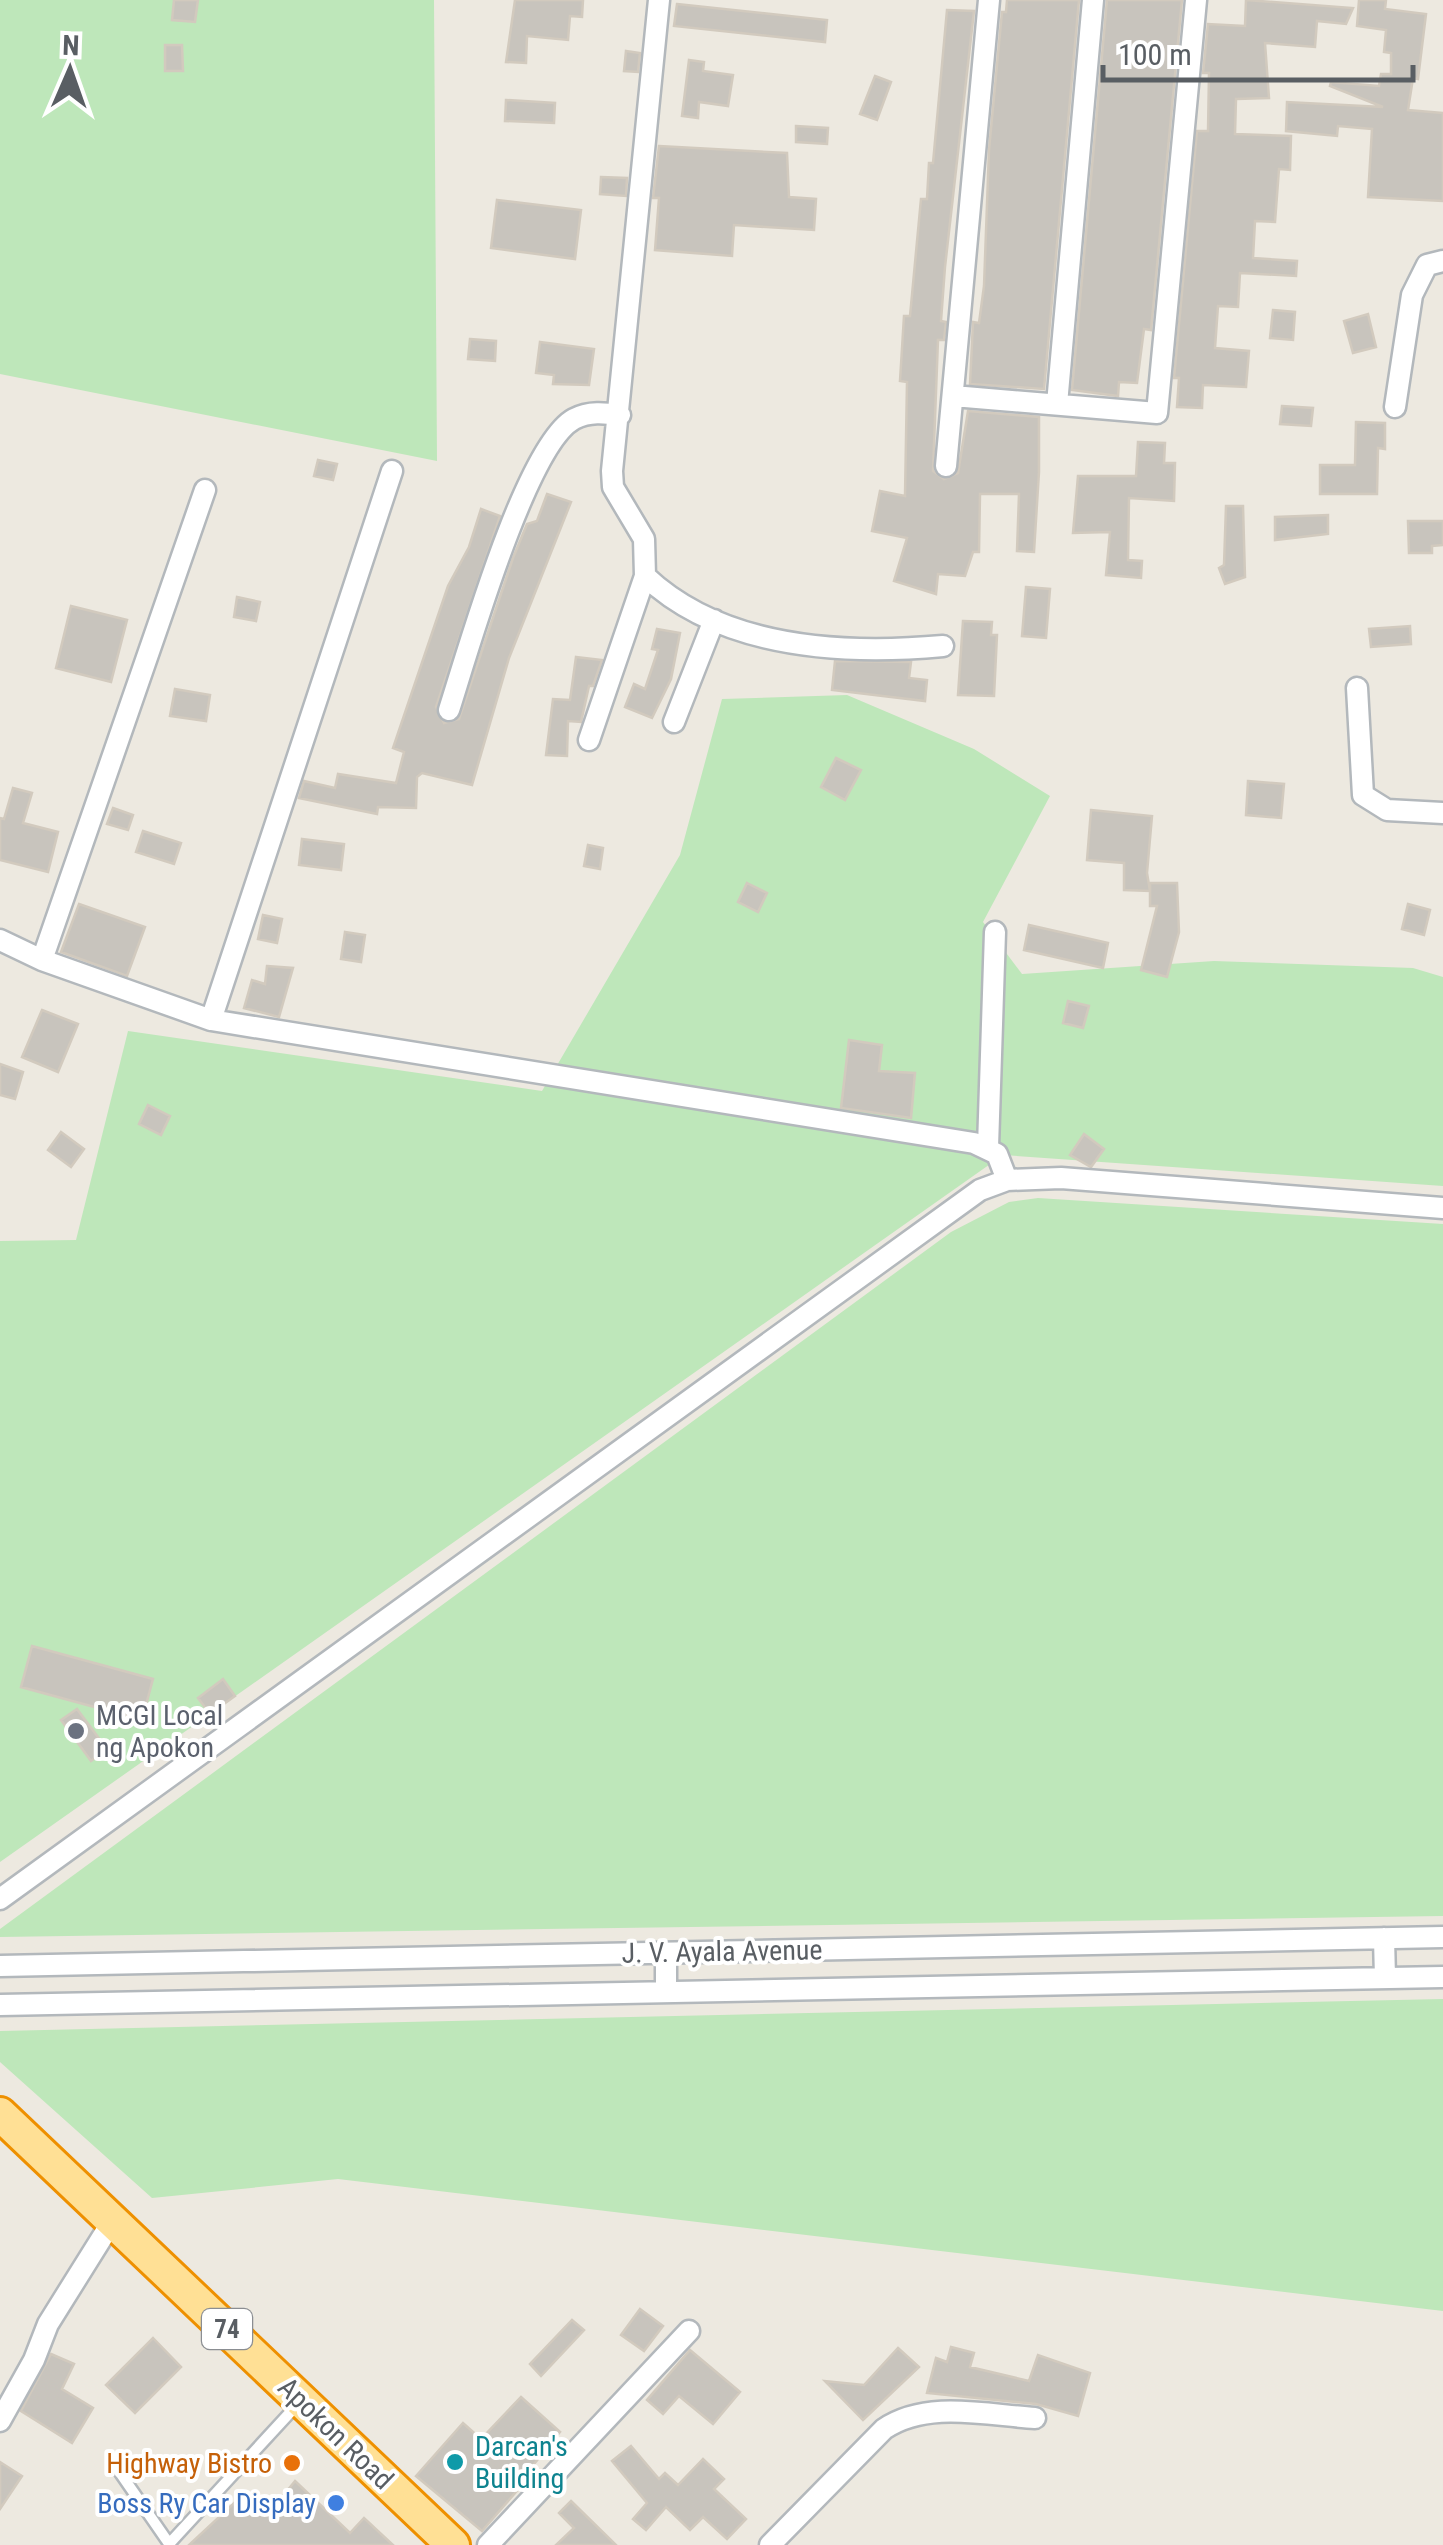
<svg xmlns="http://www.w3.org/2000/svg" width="1443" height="2545" font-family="'Roboto Condensed',sans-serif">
<rect width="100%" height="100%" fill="#ede9e0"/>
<path fill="#bee7ba" d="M0 0H434L437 461 0 374Z
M847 695 974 749 1050 796 983 922 1022 974 1214 961 1413 968 1443 977V1186L1003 1155 0 1862V1241L76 1240 128 1031 542 1091 680 855 722 699Z
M1038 1198 1443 1224V1916L0 1937V1929L951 1232 1009 1202Z
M1443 1999V2311L338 2179 152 2198 0 2062V2031Z"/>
<path fill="#c8c4bd" stroke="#d2cabe" stroke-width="2.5" d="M174 0H198L195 22 172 20Z
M515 0H583L582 17 570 16 568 40 527 36 526 63 506 62Z
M1007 0H1079L1044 389 970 384 973 322 979 323 984 286 989 150 1002 12H1006Z
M1107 0H1182L1151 330 1144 329 1137 383 1119 382 1118 396 1072 390Z
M1246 0 1353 8 1346 24 1317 21 1315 47 1265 43 1269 98 1236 99 1235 134 1291 136 1290 170 1279 169 1275 222 1255 221 1253 258 1297 261 1296 276 1240 273 1238 307 1218 306 1215 348 1249 351 1246 387 1203 385 1202 408 1177 407 1179 378H1174L1197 131H1208L1209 73H1203L1208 24 1245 26Z
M1359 0H1386L1385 9 1426 14 1418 79 1413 78 1408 110 1443 113V201L1368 197 1372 129 1338 126 1337 136 1286 131 1287 102 1383 107 1330 86 1331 82 1379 86 1381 74H1391V53L1384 52 1386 30 1357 26Z
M677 4 827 20 825 42 674 26Z
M947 10 974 11 945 267 941 321 946 322 944 340H938L933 471 944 479 958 473 968 411 1039 417V472L1034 552 1017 551 1019 494H980L979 552H973L965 576 938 574 936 594 894 581 907 538 872 531 880 491 905 496 907 382 900 381 904 316H910L921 199H927L929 163H933Z
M165 45H182L183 71H165Z
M626 51 640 53 638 72 624 71Z
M689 60 704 62 703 71 733 75 728 106 699 102 698 118 682 116Z
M875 76 891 82 877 120 860 114Z
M506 100 555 103 554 123 505 121Z
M796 126 828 128 827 144 796 142Z
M659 146 787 153 789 197 816 199 814 230 734 225 732 256 655 250 659 198H653Z
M601 177 627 178 626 196 600 194Z
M497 200 581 210 575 259 491 248Z
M1273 310 1295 312 1293 340 1270 338Z
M1368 314 1376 347 1353 353 1344 321Z
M470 339 496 341 495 361 468 359Z
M540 342 594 349 589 385 553 384 554 375 536 373Z
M1282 406 1313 408 1311 426 1280 424Z
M1356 422 1385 423V449L1378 448 1377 494H1320V465H1355Z
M1138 442 1165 443 1164 463H1175L1174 501 1129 498 1128 560 1142 561 1141 578 1106 575 1110 532 1073 533 1078 476H1136Z
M318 460 337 464 333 480 314 476Z
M547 494 571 502 509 658 472 785 422 773 417 777 416 808 378 807 377 814 299 798 304 781 335 788 338 774 396 783 404 752 393 748 448 586 469 547 481 509 500 516 436 707 444 723 459 719 513 558 527 524 537 521Z
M1226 506H1243L1245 577 1225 584 1219 568 1224 565Z
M1328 515V534L1275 540V517Z
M1408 521H1443V545L1432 546V553H1409Z
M1026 587 1050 589 1046 638 1022 636Z
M237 597 260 602 256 621 234 617Z
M71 606 127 620 111 682 56 668Z
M963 621 992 622 991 635H997L994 696 958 695Z
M1410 626 1411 644 1371 647 1369 629Z
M657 629 680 633 671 679 652 718 625 707 634 684 645 689 658 650 652 649Z
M576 657 602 660 593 686H589L581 722 568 721 567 756 546 755 553 699 570 700Z
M835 661 911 662 909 678 927 680 925 701 832 690Z
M175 689 210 695 206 721 170 716Z
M836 758 861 770 845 800 821 787Z
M1248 781 1284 784 1281 818 1246 815Z
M13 788 32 793 23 823 58 832 48 872 0 860V818L4 819Z
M113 808 133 815 128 830 107 824Z
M1091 810 1152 816 1147 873 1150 891 1124 890V863L1087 860Z
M143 831 181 843 174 864 136 852Z
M302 839 344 844 341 870 299 865Z
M588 845 603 848 600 869 584 866Z
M747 883 767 893 758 912 738 902Z
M1150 883H1177L1179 932 1167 977 1141 970 1157 906H1150Z
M79 904 145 927 127 976 61 952Z
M1408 904 1430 910 1424 935 1402 929Z
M263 915 282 919 277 943 258 939Z
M1029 925 1108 943 1103 968 1024 950Z
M345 932 365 935 361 962 341 959Z
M267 966 293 968 279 1017 244 1008 252 980 265 984Z
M1068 1001 1089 1006 1083 1028 1063 1023Z
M42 1010 78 1024 58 1072 22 1057Z
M849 1040 882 1045 879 1071 915 1073 911 1118 841 1108Z
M0 1064 23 1072 15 1099 0 1095Z
M148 1105 170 1116 161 1135 139 1124Z
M61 1132 84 1149 71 1167 48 1150Z
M1084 1134 1104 1149 1091 1167 1070 1155Z
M32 1646 153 1679 142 1720 21 1687Z
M223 1679 235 1696 210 1714 198 1698Z
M77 1709 107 1749 91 1761 61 1720Z
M640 2309 663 2326 644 2351 621 2335Z
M572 2320 584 2330 541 2376 530 2364Z
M153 2338 181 2367 135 2413 106 2385Z
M951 2347 974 2353 970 2367 1029 2381 1038 2355 1090 2373 1078 2416 1036 2404 927 2393 936 2358 947 2362Z
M898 2348 919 2367 863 2420 825 2381 864 2385Z
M690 2350 740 2392 713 2424 679 2396 663 2414 647 2400Z
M51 2354 74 2364 62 2389 93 2408 72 2443 21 2411Z
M521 2397 560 2432 526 2474 529 2477 482 2531 416 2476 463 2423 481 2439Z
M631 2446 659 2479 665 2473 678 2485 703 2459 724 2479 714 2489 746 2519 727 2539 703 2517 690 2530 666 2507 646 2530 633 2519 647 2503 612 2461Z
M0 2462 22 2476 0 2509Z
M295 2481 350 2533 364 2518 393 2545H189L246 2492 268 2514Z
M571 2501 616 2545H556L574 2528 559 2513Z"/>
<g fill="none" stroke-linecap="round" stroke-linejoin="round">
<g stroke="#b3b8bc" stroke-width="15">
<path id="service" d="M114 2464 170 2545
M169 2544 297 2405"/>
</g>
<g stroke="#b3b8bc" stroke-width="25">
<path id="minor" d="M659 0 612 471 613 487 644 539 645 576C722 649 843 655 943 646
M953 396 1157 413 1196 0
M1057 404 1093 0
M1395 407 1412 295 1427 265 1443 261
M946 466 989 0
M1357 688 1363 795 1387 810 1443 813
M449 710C467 654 526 445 574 419 589 411 605 413 620 415
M674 722 714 620
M589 740 645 576
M0 940 42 960 211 1020 974 1143 997 1154 1007 1180
M42 960 205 490
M211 1020 392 471
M988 1147 995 932
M0 1899 980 1190 1007 1180 1061 1178 1443 1208
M1384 1938 1385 1978
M666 1953V1992
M0 1966 1443 1937
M0 2005 1443 1977
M0 2421 34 2360 48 2324 113 2220
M488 2545 689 2331
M770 2545 884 2429C927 2400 986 2415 1035 2418"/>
</g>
<g stroke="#ee9000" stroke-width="38">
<path id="trunk" d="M0 2114 453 2545"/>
</g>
<use href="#service" stroke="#fff" stroke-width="10"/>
<use href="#minor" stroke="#fff" stroke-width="20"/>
<use href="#trunk" stroke="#ffe095" stroke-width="32"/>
</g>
<circle fill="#6b7280" stroke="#fff" stroke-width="4" cx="76" cy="1731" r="10"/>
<circle fill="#0f9aa8" stroke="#fff" stroke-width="4" cx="455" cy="2462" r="10"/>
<circle fill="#e8710a" stroke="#fff" stroke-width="4" cx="292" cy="2463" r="10"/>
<circle fill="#3f7fe0" stroke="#fff" stroke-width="4" cx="336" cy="2503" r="10"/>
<g text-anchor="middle" stroke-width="8" stroke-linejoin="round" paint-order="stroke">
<rect fill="#fff" stroke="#8b8e92" stroke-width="2.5" x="202" y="2309" width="50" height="40" rx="8"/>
<g font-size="25" font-weight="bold" fill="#595e63">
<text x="227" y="2338">74</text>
</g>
<g font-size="28" fill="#5b616d" stroke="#fff" text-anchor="start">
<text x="96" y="1725">MCGI Local<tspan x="96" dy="32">ng Apokon</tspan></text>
</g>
<g font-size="28" fill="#595e63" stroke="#fff">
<text transform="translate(722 1951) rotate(-1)" y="10">J. V. Ayala Avenue</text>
<text transform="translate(336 2433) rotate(44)" y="10">Apokon Road</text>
</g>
<g font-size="28" fill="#0d838f" stroke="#fff" text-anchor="start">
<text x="475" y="2456">Darcan's<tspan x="475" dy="32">Building</tspan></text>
</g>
<g font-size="28" fill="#c56008" stroke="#fff" text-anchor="end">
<text x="272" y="2473">Highway Bistro</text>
</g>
<g font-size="28" fill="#366cbe" stroke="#fff" text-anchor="end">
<text x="316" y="2513">Boss Ry Car Display</text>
</g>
</g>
<g transform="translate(70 70) rotate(2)" stroke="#ffffff" stroke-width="8" paint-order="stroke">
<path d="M0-8L18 38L0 25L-18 38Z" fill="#595e63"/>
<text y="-15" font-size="28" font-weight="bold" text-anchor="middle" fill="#595e63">N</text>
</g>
<path d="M1103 65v15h310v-15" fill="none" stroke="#595e63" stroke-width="5"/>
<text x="1118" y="65" font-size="30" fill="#595e63" stroke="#ffffff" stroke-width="8" paint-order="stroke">100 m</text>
</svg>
